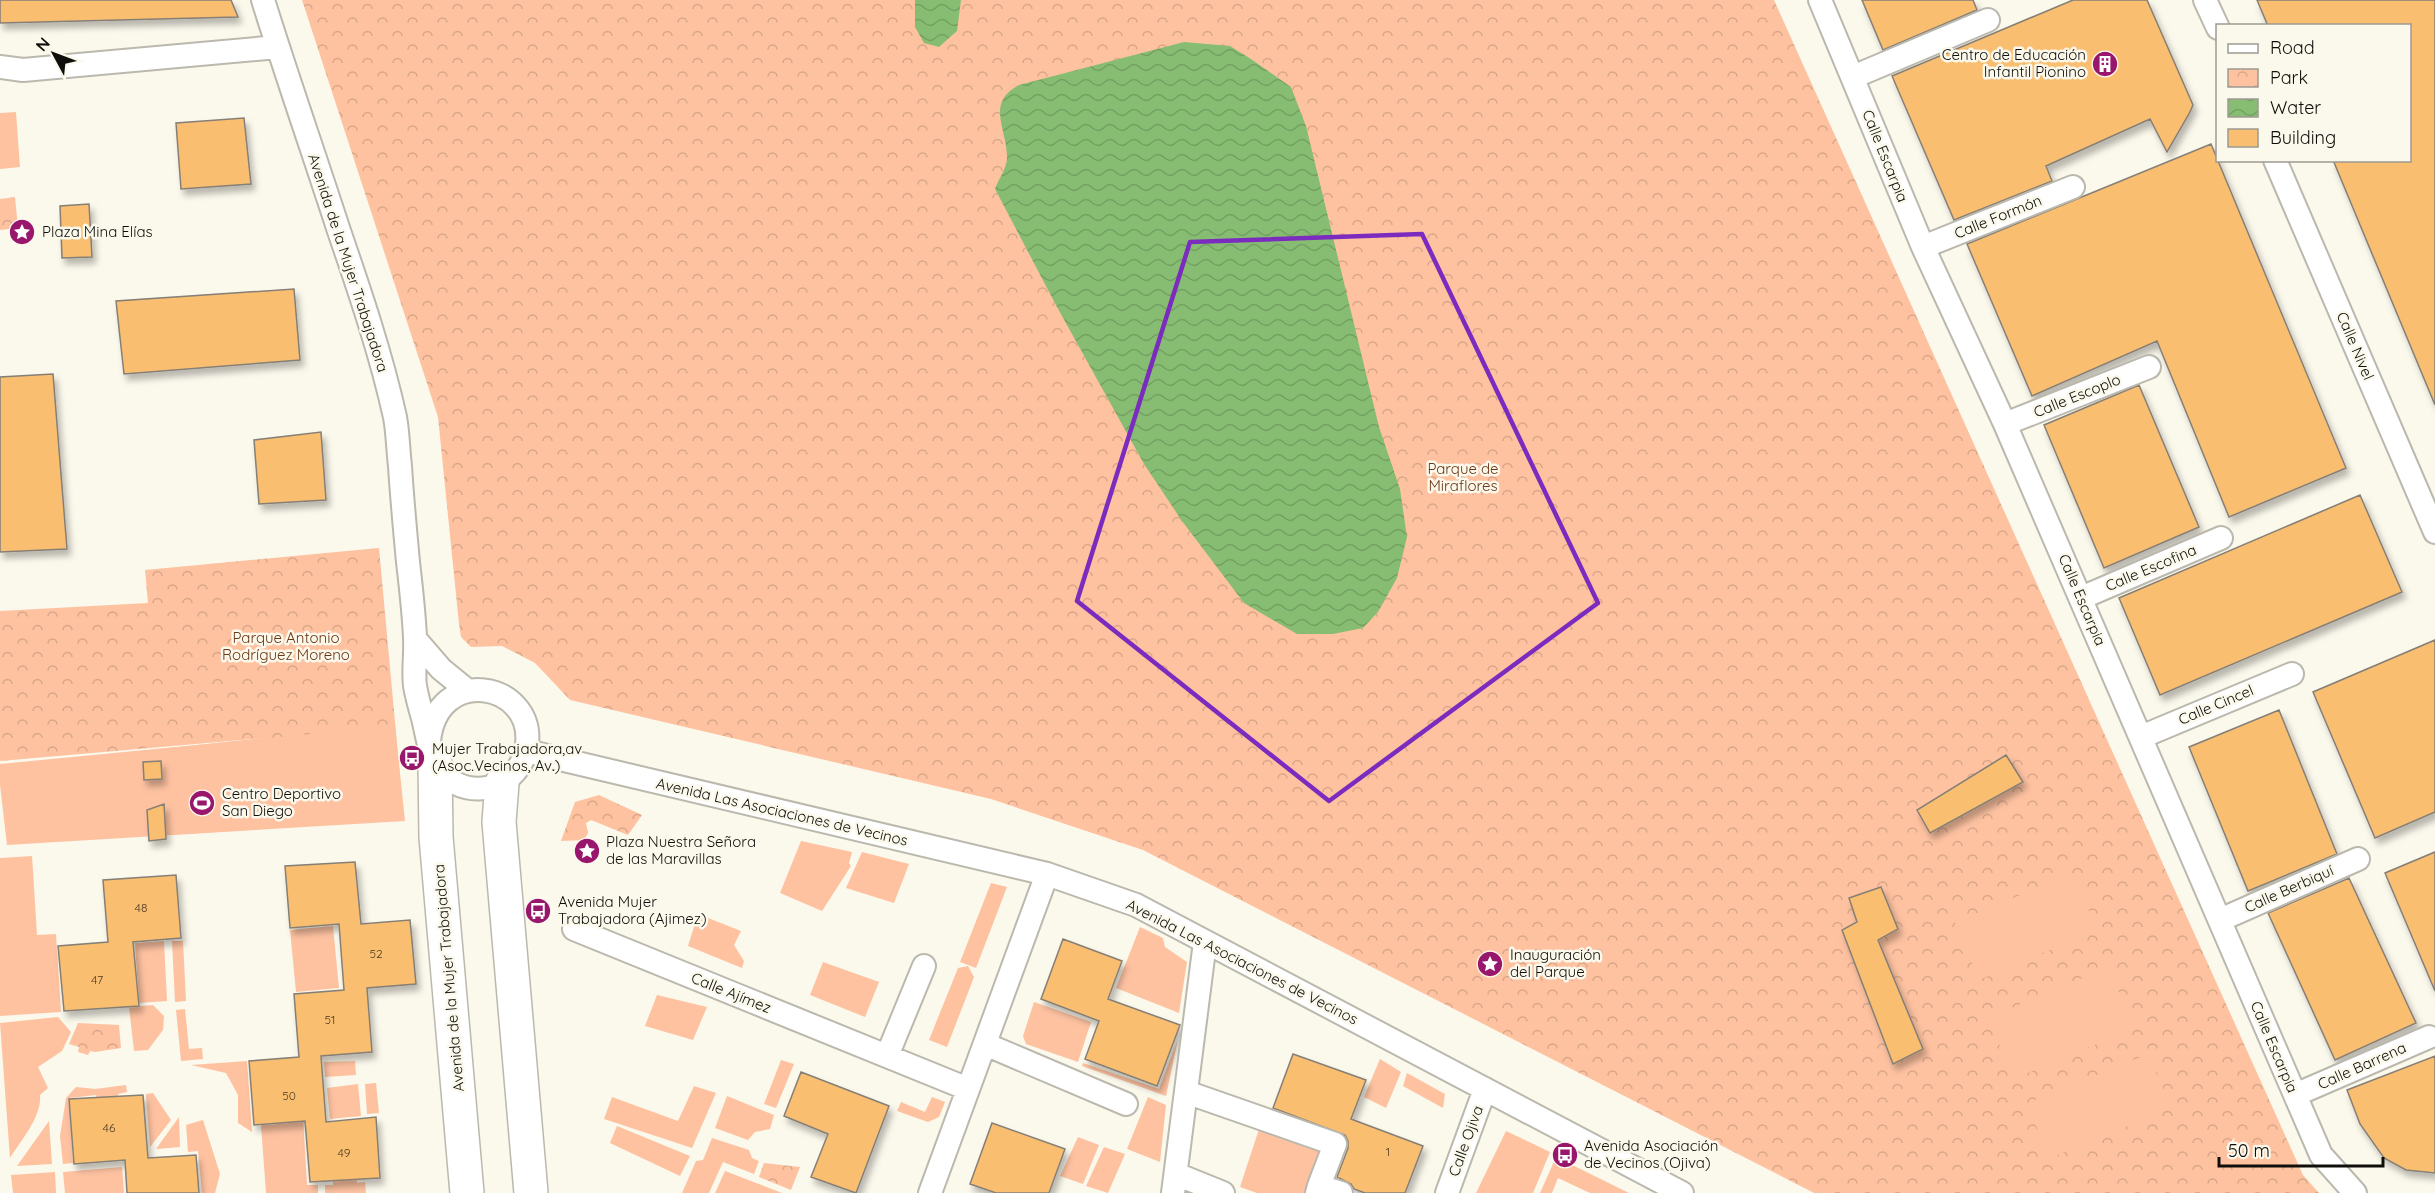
<svg xmlns="http://www.w3.org/2000/svg" width="2435" height="1193" font-family="Quicksand,sans-serif">
<defs>
<pattern id="park-crowns" width="20" height="18" patternUnits="userSpaceOnUse" patternTransform="scale(1.5)"><rect width="20" height="18" fill="#fec2a1"/><path d="M2 6a3 3 0 1 1 6 0M12 15a3 3 0 1 1 6 0" fill="none" stroke="#d8a689"/></pattern>
<pattern id="water-waves" width="16" height="10" patternUnits="userSpaceOnUse" patternTransform="scale(1.5)"><rect width="16" height="10" fill="#87bd72"/><path d="M0 5q4-4 8 0t8 0" fill="none" stroke="#73a161"/></pattern>
<filter id="shadow"><feDropShadow dx="3.5" dy="6" stdDeviation="3" flood-color="#0004"/></filter>
</defs>
<rect width="100%" height="100%" fill="#fbf8ec"/>
<path fill="url(#park-crowns)" d="M302 0H1774L2303 1175 2319 1193H1814L1143 850 991 799 570 700 535 663 502 646 471 647 461 637 459 624 438 417Z
M15 197 18 228 0 230V199Z
M379 548 404 820 168 835 161 749 264 738 0 761V611L148 603 145 570Z
M599 795 642 815 628 835 591 820 586 823 588 833 584 840 561 841 575 802Z
M78 1023 119 1025 121 1048 95 1052 90 1051 88 1055 78 1052 79 1047 69 1044Z
M764 1163 800 1167 791 1190 759 1177Z"/>
<path fill="#fec2a1" d="M16 112 20 167 0 169V113Z
M395 726 405 821 7 845 0 785V764Z
M801 841 852 852 849 863 851 866 822 911 780 893Z
M862 852 909 864 894 903 846 888Z
M32 856 37 935 56 934 61 1012 0 1016V858Z
M2073 873 2097 930 1979 980 1955 922Z
M991 883 1007 887 976 968 960 962Z
M698 914 741 931 734 945 744 961 742 968 688 946Z
M333 926 339 988 296 992 290 930Z
M1140 927 1163 938 1165 947 1187 962 1179 1013 1116 988Z
M164 941 167 1001 139 1003 135 943Z
M172 941H183L186 1001 175 1002Z
M823 962 879 982 865 1017 810 995Z
M968 966 974 977 947 1047 929 1040 958 968Z
M2108 967 2134 1028 2014 1079 1988 1018Z
M657 995 707 1007 693 1040 645 1026Z
M1034 1002 1091 1022 1078 1062 1026 1044 1023 1036Z
M153 1005 164 1016 163 1030 148 1050 134 1051 129 1007Z
M185 1009 189 1049 202 1048 203 1059 181 1061 176 1010Z
M58 1017 71 1032 62 1051 38 1067 48 1088 40 1095C42 1117 21 1140 10 1158L0 1023Z
M1178 1039 1166 1096 1082 1066 1083 1063 1159 1089Z
M2148 1054 2171 1108 2048 1159 2028 1103Z
M1380 1059 1401 1072 1386 1108 1364 1097Z
M781 1060 794 1064 776 1108 764 1104Z
M247 1061 252 1132 238 1123V1095L226 1073 191 1065Z
M355 1061 356 1075 325 1077 324 1062Z
M1407 1073 1445 1094 1443 1108 1403 1086Z
M376 1083 379 1113 367 1114 365 1084Z
M358 1084 361 1116 330 1119 327 1088Z
M126 1085 127 1092 118 1094 119 1109 99 1111 96 1095 69 1098 73 1163 63 1164 60 1136 66 1098 76 1087 95 1089Z
M694 1086 716 1093 692 1148 604 1119 612 1097 678 1121Z
M153 1093 171 1120 150 1147 146 1094Z
M727 1096 774 1115 770 1129 755 1132 748 1140 715 1128Z
M932 1097 945 1102 939 1117 928 1122 897 1111 901 1102 925 1112Z
M1148 1097 1166 1105 1160 1162 1127 1149Z
M179 1117 180 1147 156 1149Z
M303 1117 307 1185H318V1193H266L261 1125 279 1124V1119Z
M203 1120 220 1174 215 1193H202L198 1151 188 1152 186 1125Z
M49 1121 52 1164 17 1166Z
M617 1126 690 1156 680 1176 610 1143Z
M1259 1129 1331 1153 1317 1193H1257L1240 1187Z
M1506 1131 1550 1152 1533 1193H1476Z
M1078 1137 1099 1145 1083 1184 1060 1176Z
M712 1138 749 1150 752 1158 759 1161 754 1174 723 1162 709 1193H682L696 1161 703 1160Z
M1104 1147 1125 1154 1108 1193 1086 1186Z
M1556 1157 1629 1193H1590L1558 1178 1552 1193H1540Z
M122 1167 124 1193H65L63 1172Z
M725 1171 782 1193H715Z
M55 1172 56 1193H13L11 1175Z
M357 1178V1183L365 1182 366 1193H325V1185H333V1179Z"/>
<path fill="url(#water-waves)" d="M915 0H961L957 31 939 47 924 43 915 27Z
M1184 42 1230 46 1251 59 1291 87 1306 126 1379 427 1400 489 1407 537 1397 578 1378 612 1363 628 1333 634H1297L1244 603 1182 521 1144 464 1057 307 995 189C998 180 1007 168 1007 158 1007 128 985 103 1019 85Z"/>
<path fill="#f9be70" stroke="#867f76" stroke-width="1.5" filter="url(#shadow)" d="M0 0H231L238 17 0 23Z
M1862 0H1973L1977 10 1883 50Z
M2073 0H2147L2193 105 2189 114 2167 152 2150 119 2046 166 2052 181 1954 220 1892 76Z
M2257 0H2435V405L2333 160H2409V26H2268Z
M244 118 251 184 181 189 176 123Z
M2211 144 2346 468 2229 517 2157 341 2032 396 1967 244Z
M89 204 92 257 62 258 60 206Z
M294 289 300 360 124 374 116 301Z
M53 374 67 549 0 552V377Z
M2139 385 2199 527 2104 568 2044 425Z
M321 432 326 500 259 504 254 440Z
M2360 495 2402 592 2160 695 2119 598Z
M2435 640V812L2375 838 2313 692Z
M2279 710 2337 854 2248 891 2189 747Z
M2006 755 2023 782 1930 833 1917 810Z
M161 761 162 779 144 780 143 762Z
M164 804 166 839 149 841 147 810Z
M2435 852V991L2385 873Z
M355 862 361 924 410 920 416 984 367 988 372 1052 321 1056 326 1122 376 1117 380 1178 310 1182 305 1121 254 1125 249 1061 299 1057 294 994 344 990 339 924 290 928 285 866Z
M176 875 181 938 133 942 139 1006 64 1011 58 946 108 942 103 880Z
M2349 878 2416 1023 2335 1060 2268 913Z
M1881 887 1898 929 1878 940 1923 1049 1893 1064 1842 930 1857 922 1849 898Z
M1063 939 1122 961 1108 999 1180 1025 1157 1086 1085 1059 1099 1021 1041 999Z
M1293 1054 1366 1080 1351 1119 1423 1146 1405 1193H1365L1354 1189 1351 1184 1337 1177 1348 1148V1141L1345 1135 1273 1108Z
M2435 1056V1173L2406 1170 2384 1158 2360 1124 2347 1090Z
M801 1072 889 1106 856 1193 811 1177 828 1134 784 1116Z
M143 1095 148 1158 196 1155 199 1193H127L125 1160 74 1164 69 1099Z
M992 1123 1065 1149 1049 1193H996L970 1184Z"/>
<g fill="none" stroke-linecap="round" stroke-linejoin="round">
<g stroke="#bbb8ad" stroke-width="26">
<path id="street" d="M263 0C287 77 314 154 339 231 360 292 381 354 395 417 398 433 398 450 400 466 402 498 405 530 408 562 411 588 414 613 415 638 416 654 413 671 415 686 417 697 420 708 423 718 429 742 430 770 455 783 486 799 523 779 527 744 534 682 437 664 429 741
M1820 0 1923 247 2005 424 2321 1155 2355 1193
M2205 0 2218 28
M0 67 23 70 278 47
M1853 77 1988 20
M2275 160 2435 532
M1923 247 2073 187
M2005 424 2149 367
M2081 598 2221 538
M416 640 441 669 468 691
M2141 737 2292 674
M526 751 1047 874 1136 905 1682 1193
M2220 920 2358 859
M574 929 968 1089
M985 1044 1126 1104
M887 1056 924 966
M1186 1092 1335 1144 1319 1186
M2295 1095 2429 1037
M1176 1174 1223 1193
M930 1193 1047 874
M1173 1193 1205 942
M1317 1193 1319 1186 1341 1193
M1447 1193 1485 1089"/>
</g>
<g stroke="#bbb8ad" stroke-width="36">
<path id="secondary" d="M435 763 436 837 467 1193
M502 783 499 822 531 1193"/>
</g>
<use href="#street" stroke="#fff" stroke-width="22"/>
<use href="#secondary" stroke="#fff" stroke-width="33"/>
</g>
<path fill="none" stroke="#7b2cbf" stroke-width="4.5" stroke-linejoin="round" d="M1422 234 1598 603 1329 801 1077 601 1190 242Z"/>
<defs>
<g id="building-disc" transform="scale(1.35)"><circle r="9.5" fill="#98166c" stroke="#fbf8ec"/><path d="M-4-6H4V6H1V3H-1V6H-4ZM-2.5-4.3h1.7v1.8h-1.7ZM.8-4.3h1.7v1.8H.8ZM-2.5-1h1.7V.8h-1.7ZM.8-1h1.7V.8H.8Z" fill="#fff"/></g>
<g id="sight-disc" transform="scale(1.35)"><circle r="9.5" fill="#98166c" stroke="#fbf8ec"/><path d="M0-6L1.8-2.2L6-1.7L2.9 1.2L3.7 5.4L0 3.3L-3.7 5.4L-2.9 1.2L-6-1.7L-1.8-2.2Z" fill="#fff"/></g>
<g id="bus-disc" transform="scale(1.35)"><circle r="9.5" fill="#98166c" stroke="#fbf8ec"/><path d="M-5-6H5V4H4V6H2V4H-2V6H-4V4H-5ZM-3.5-4V0h7V-4ZM-3.5 1.2v1.5H-2V1.2ZM2 1.2v1.5H3.5V1.2Z" fill="#fff"/></g>
<g id="stadium-disc" transform="scale(1.35)"><circle r="9.5" fill="#98166c" stroke="#fbf8ec"/><path d="M0-5a6.5 5 0 1 0 0 10a6.5 5 0 1 0 0-10ZM-3.5-1.8h7v3.6h-7Z" fill="#fff"/></g>
</defs>
<g fill-rule="evenodd">
<use href="#building-disc" x="2105" y="64"/>
<use href="#sight-disc" x="22" y="232"/>
<use href="#bus-disc" x="412" y="758"/>
<use href="#stadium-disc" x="202" y="803"/>
<use href="#sight-disc" x="587" y="851"/>
<use href="#bus-disc" x="538" y="911"/>
<use href="#sight-disc" x="1490" y="964"/>
<use href="#bus-disc" x="1565" y="1155"/>
</g>
<g text-anchor="middle" stroke-width="5" stroke-linejoin="round" paint-order="stroke">
<g font-size="12" fill="#4a3a24">
<text x="141" y="912">48</text>
<text x="376" y="958">52</text>
<text x="97" y="984">47</text>
<text x="330" y="1024">51</text>
<text x="289" y="1100">50</text>
<text x="109" y="1132">46</text>
<text x="1388" y="1156">1</text>
<text x="344" y="1157">49</text>
</g>
<g font-size="15" fill="#0f0e0a" stroke="#fbf8ec" text-anchor="start">
<text x="2086" y="60" text-anchor="end">Centro de Educación<tspan x="2086" dy="17">Infantil Pionino</tspan></text>
<text x="42" y="237">Plaza Mina Elías</text>
<text x="432" y="754">Mujer Trabajadora,av<tspan x="432" dy="17">(Asoc.Vecinos, Av.)</tspan></text>
<text x="222" y="799">Centro Deportivo<tspan x="222" dy="17">San Diego</tspan></text>
<text x="606" y="847">Plaza Nuestra Señora<tspan x="606" dy="17">de las Maravillas</tspan></text>
<text x="558" y="907">Avenida Mujer<tspan x="558" dy="17">Trabajadora (Ajimez)</tspan></text>
<text x="1510" y="960">Inauguración<tspan x="1510" dy="17">del Parque</tspan></text>
<text x="1584" y="1151">Avenida Asociación<tspan x="1584" dy="17">de Vecinos (Ojiva)</tspan></text>
</g>
<g font-size="15" fill="#0f0e0a" stroke="#fbf8ec">
<text transform="translate(1885 156) rotate(68)" y="5">Calle Escarpia</text>
<text transform="translate(1998 217) rotate(-22)" y="5">Calle Formón</text>
<text transform="translate(348 263) rotate(72)" y="5">Avenida de la Mujer Trabajadora</text>
<text transform="translate(2355 346) rotate(67)" y="5">Calle Nivel</text>
<text transform="translate(2077 396) rotate(-22)" y="5">Calle Escoplo</text>
<text transform="translate(2151 568) rotate(-23)" y="5">Calle Escofina</text>
<text transform="translate(2082 600) rotate(67)" y="5">Calle Escarpia</text>
<text transform="translate(2216 705) rotate(-23)" y="5">Calle Cincel</text>
<text transform="translate(782 812) rotate(13)" y="5">Avenida Las Asociaciones de Vecinos</text>
<text transform="translate(2289 889) rotate(-24)" y="5">Calle Berbiquí</text>
<text transform="translate(1242 962) rotate(27)" y="5">Avenida Las Asociaciones de Vecinos</text>
<text transform="translate(449 978) rotate(-95)" y="5">Avenida de la Mujer Trabajadora</text>
<text transform="translate(731 993) rotate(22)" y="5">Calle Ajímez</text>
<text transform="translate(2274 1047) rotate(67)" y="5">Calle Escarpia</text>
<text transform="translate(2362 1066) rotate(-24)" y="5">Calle Barrena</text>
<text transform="translate(1466 1141) rotate(-70)" y="5">Calle Ojiva</text>
</g>
<g font-size="15" fill="#6a3613" stroke="#fbf8ec">
<text x="1463" y="474">Parque de<tspan x="1463" dy="17">Miraflores</tspan></text>
<text x="286" y="643">Parque Antonio<tspan x="286" dy="17">Rodríguez Moreno</tspan></text>
</g>
</g>
<rect x="2216" y="24" width="195" height="138" fill="#fbf8ec" stroke="#9d9a92" stroke-width="1.5"/>
<rect x="2228" y="44" width="30" height="9" fill="#ffffff" stroke="#9d9a92" stroke-width="1.5"/>
<text x="2270" y="54" font-size="18" fill="#0f0e0a">Road</text>
<rect x="2228" y="69" width="30" height="18" fill="url(#park-crowns)" stroke="#9d9a92" stroke-width="1.5"/>
<text x="2270" y="84" font-size="18" fill="#0f0e0a">Park</text>
<rect x="2228" y="99" width="30" height="18" fill="url(#water-waves)" stroke="#9d9a92" stroke-width="1.5"/>
<text x="2270" y="114" font-size="18" fill="#0f0e0a">Water</text>
<rect x="2228" y="129" width="30" height="18" fill="#f9be70" stroke="#9d9a92" stroke-width="1.5"/>
<text x="2270" y="144" font-size="18" fill="#0f0e0a">Building</text>
<g transform="translate(54 54) rotate(311)" stroke="#fbf8ec" stroke-width="4.5" paint-order="stroke">
<path d="M0-4.5L10 22L0 15L-10 22Z" fill="#0f0e0a"/>
<text y="-9" font-size="16" font-weight="bold" text-anchor="middle" fill="#0f0e0a">N</text>
</g>
<path d="M2219 1157v9h164v-9" fill="none" stroke="#0f0e0a" stroke-width="3"/>
<text x="2228" y="1157" font-size="18" fill="#0f0e0a" stroke="#fbf8ec" stroke-width="4.5" paint-order="stroke">50 m</text>
</svg>
